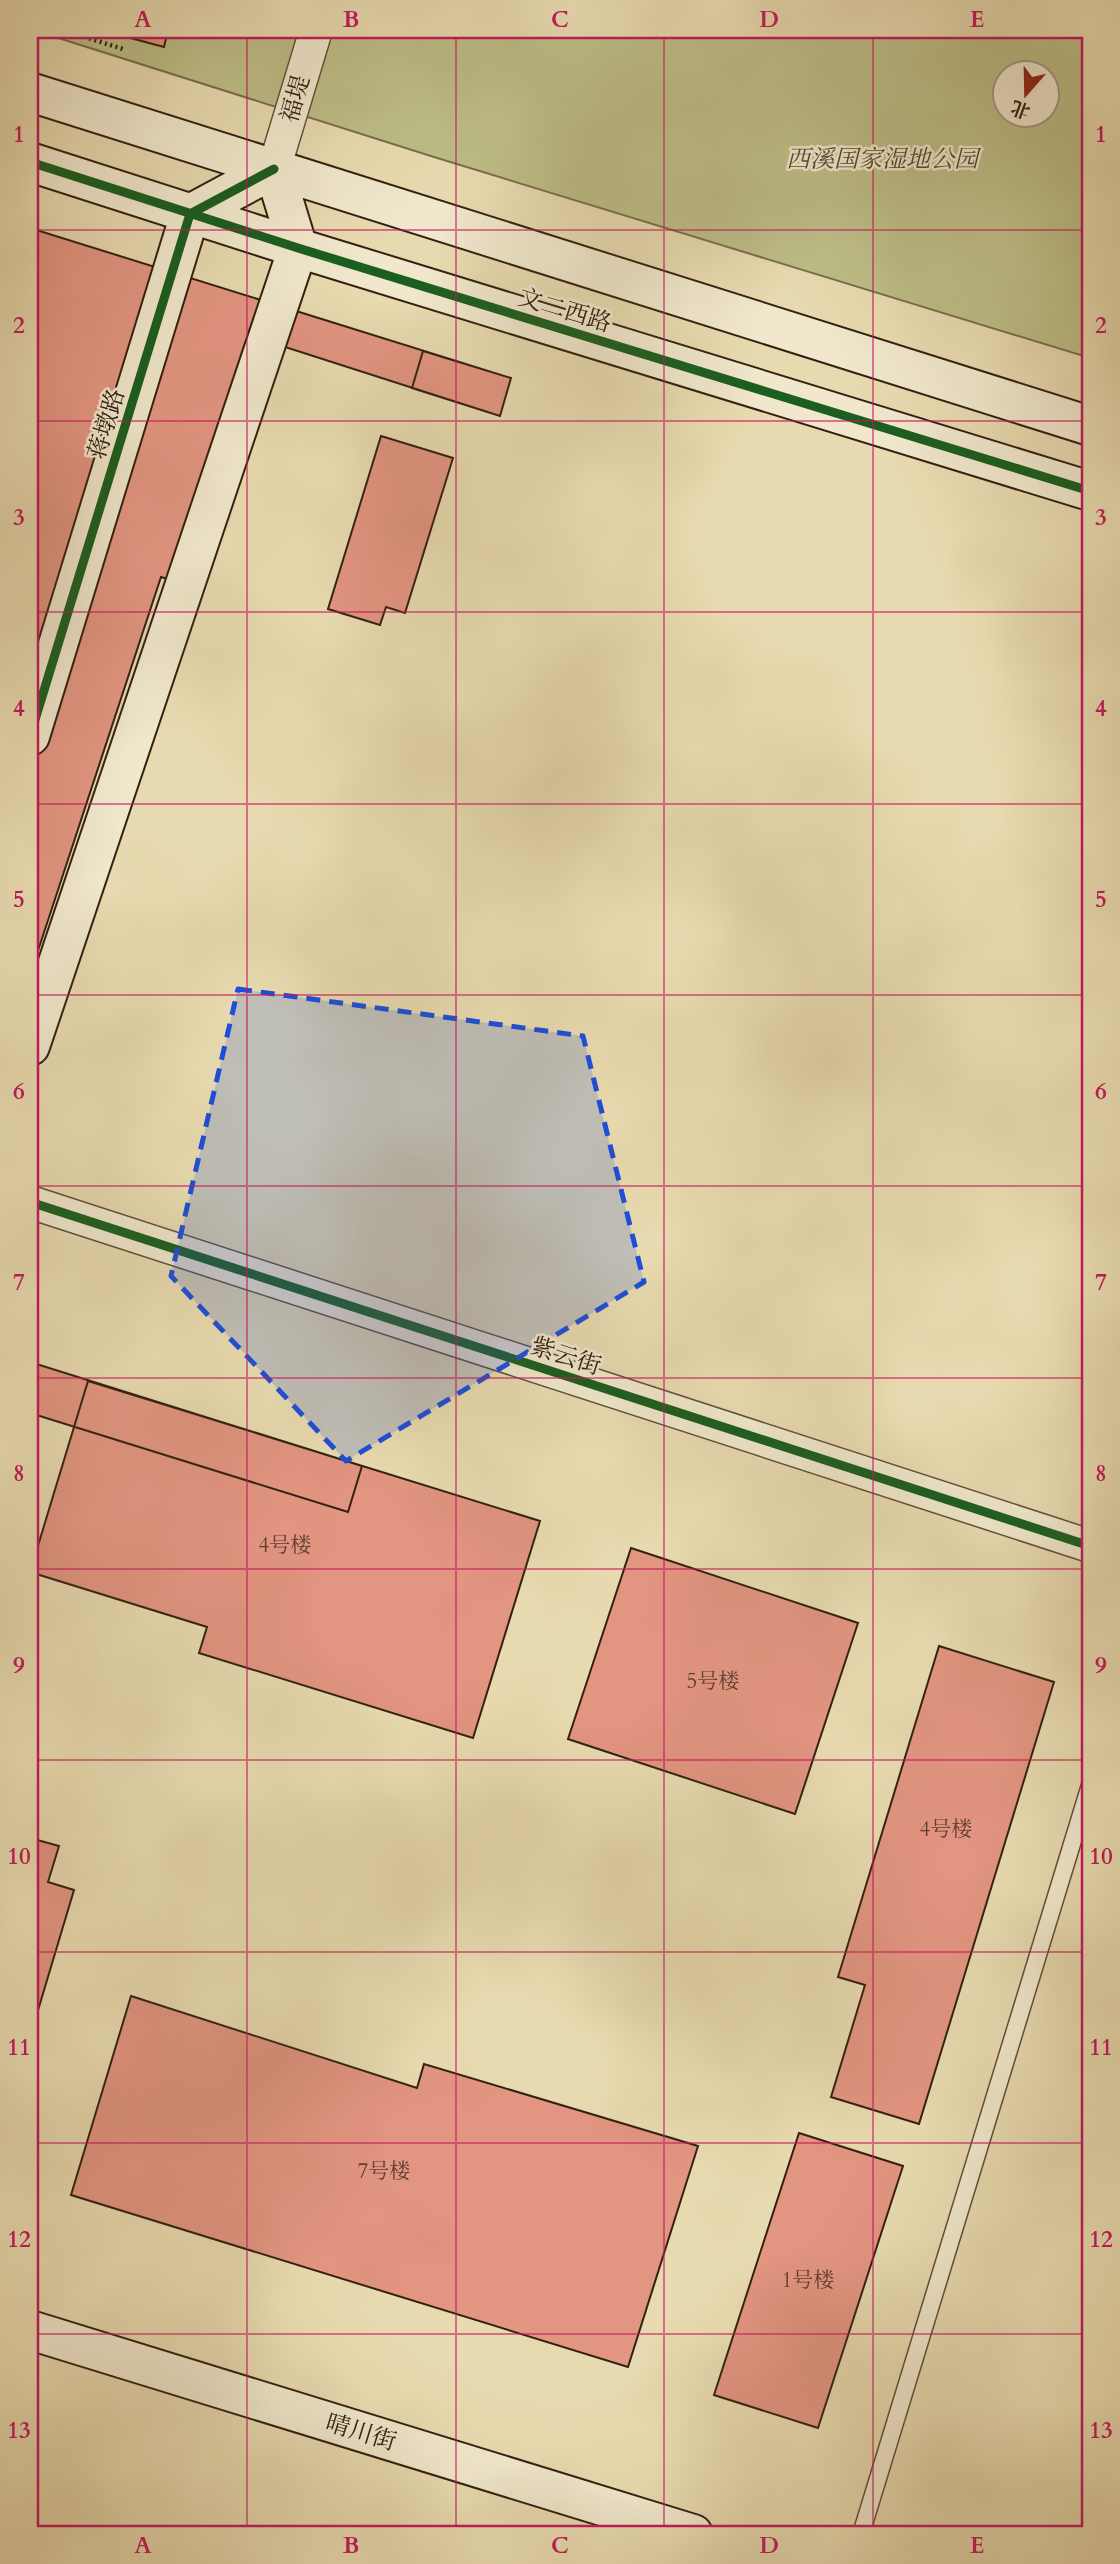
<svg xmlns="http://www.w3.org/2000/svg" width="1120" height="2564" font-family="Cardo,'Noto Serif SC',serif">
<rect width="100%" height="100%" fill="#e8dab0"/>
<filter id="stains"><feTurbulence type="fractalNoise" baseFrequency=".00286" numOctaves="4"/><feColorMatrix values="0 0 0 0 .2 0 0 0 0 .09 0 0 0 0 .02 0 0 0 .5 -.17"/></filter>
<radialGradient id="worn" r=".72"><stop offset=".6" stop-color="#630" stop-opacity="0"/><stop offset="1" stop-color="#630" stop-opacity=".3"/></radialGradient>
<path fill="#bdbd87" stroke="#786f4c" stroke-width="2" fill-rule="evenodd" d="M33 30H1090V358L434 157ZM1004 74H1046V116H1004Z"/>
<path fill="#e29581" stroke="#322112" stroke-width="2" d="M100 30H168L164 47Z
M101 30H168L164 47Z
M30 228 511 378 500 416 279 345 203 590 161 577 30 975Z
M423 351 511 378 500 416 412 388Z
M381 436 453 458 405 613 386 607 380 625 328 609Z
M30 1362 362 1466 348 1512 30 1413Z
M88 1381 540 1521 473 1738 199 1653 207 1627 30 1572Z
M631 1548 858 1623 795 1814 568 1739Z
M939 1646 1054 1682 919 2124 831 2097 865 1985 838 1977Z
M30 1838 59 1846 48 1882 74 1890 30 2037Z
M131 1996 417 2088 424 2064 698 2146 628 2367 71 2195Z
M799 2133 903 2166 818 2428 714 2395Z"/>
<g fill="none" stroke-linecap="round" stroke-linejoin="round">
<g stroke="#604f3a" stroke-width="19">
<path id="lane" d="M861 2534 1090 1785"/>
</g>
<g stroke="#604f3a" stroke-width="35">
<path id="street" d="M274 169 316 30
M30 1202 1090 1546"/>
</g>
<g stroke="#322112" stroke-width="42">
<path id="secondary" d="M30 92 1090 426
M30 162 298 248 1090 491
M30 736 190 214 274 169
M30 1046 298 248 274 169
M30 2330 693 2534"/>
</g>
<path stroke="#322112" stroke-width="4.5" stroke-dasharray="2 3.5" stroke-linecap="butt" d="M63 30 123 49"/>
<use href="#lane" stroke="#f0e7cc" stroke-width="16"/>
<use href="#street" stroke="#f0e7cc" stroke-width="32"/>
<use href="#secondary" stroke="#f0e7cc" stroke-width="38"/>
<g stroke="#f0e7cc" stroke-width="13">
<path id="cycleway" d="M30 162 298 248 1090 491
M30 736 190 214 274 169
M30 1202 1090 1546"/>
</g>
<use href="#cycleway" stroke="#1b5e20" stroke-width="9"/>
</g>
<path fill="#1d4ed8" fill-opacity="0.2" stroke="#1d4ed8" stroke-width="5" stroke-dasharray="14 9" stroke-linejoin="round" d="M238 989 583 1036 644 1282 346 1461 171 1276Z"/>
<path fill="none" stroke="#c2185b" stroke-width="2" stroke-opacity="0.55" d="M247 30V2534M456 30V2534M664 30V2534M873 30V2534M30 230H1090M30 421H1090M30 612H1090M30 804H1090M30 995H1090M30 1186H1090M30 1378H1090M30 1569H1090M30 1760H1090M30 1952H1090M30 2143H1090M30 2334H1090"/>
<g text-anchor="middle" stroke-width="5" stroke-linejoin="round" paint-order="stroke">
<g font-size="21" fill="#5e3e2e">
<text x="285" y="1552">4号楼</text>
<text x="713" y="1688">5号楼</text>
<text x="946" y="1836">4号楼</text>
<text x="384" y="2178">7号楼</text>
<text x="808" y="2287">1号楼</text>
</g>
<g font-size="24" fill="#322112" stroke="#f0e7cc">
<text transform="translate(295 99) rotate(-74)" y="8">福堤</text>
<text transform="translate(565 310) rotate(17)" y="8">文二西路</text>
<text transform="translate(106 424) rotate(-73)" y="8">蒋墩路</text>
<text transform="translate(566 1356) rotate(18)" y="8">紫云街</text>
<text transform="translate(361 2432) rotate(17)" y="8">晴川街</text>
</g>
<g font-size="24" font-style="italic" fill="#55482f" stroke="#f0e7cc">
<text x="882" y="167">西溪国家湿地公园</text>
</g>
</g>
<rect width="1120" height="2564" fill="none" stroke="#e8dab0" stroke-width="77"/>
<g transform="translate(1026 94) rotate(200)"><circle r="33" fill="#f0e7cc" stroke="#a49882" stroke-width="2"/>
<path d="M0-5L12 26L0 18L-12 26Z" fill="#8f2418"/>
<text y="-10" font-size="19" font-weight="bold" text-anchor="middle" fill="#322112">北</text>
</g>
<rect x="38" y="38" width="1044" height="2488" fill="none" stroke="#c2185b" stroke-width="2.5"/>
<g font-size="23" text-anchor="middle" font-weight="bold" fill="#c2185b">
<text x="143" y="27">A</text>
<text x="351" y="27">B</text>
<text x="560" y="27">C</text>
<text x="769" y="27">D</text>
<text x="977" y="27">E</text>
<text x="19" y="142">1</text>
<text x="1101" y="142">1</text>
<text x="19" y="333">2</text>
<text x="1101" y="333">2</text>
<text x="19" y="525">3</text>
<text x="1101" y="525">3</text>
<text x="19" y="716">4</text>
<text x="1101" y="716">4</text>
<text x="19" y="907">5</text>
<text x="1101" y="907">5</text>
<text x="19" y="1099">6</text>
<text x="1101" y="1099">6</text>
<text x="19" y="1290">7</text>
<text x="1101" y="1290">7</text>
<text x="19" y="1481">8</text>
<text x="1101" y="1481">8</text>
<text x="19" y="1673">9</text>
<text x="1101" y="1673">9</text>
<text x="19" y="1864">10</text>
<text x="1101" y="1864">10</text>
<text x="19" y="2055">11</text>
<text x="1101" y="2055">11</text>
<text x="19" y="2247">12</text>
<text x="1101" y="2247">12</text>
<text x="19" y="2438">13</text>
<text x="1101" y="2438">13</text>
<text x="143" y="2553">A</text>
<text x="351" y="2553">B</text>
<text x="560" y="2553">C</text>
<text x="769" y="2553">D</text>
<text x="977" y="2553">E</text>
</g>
<rect width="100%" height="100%" filter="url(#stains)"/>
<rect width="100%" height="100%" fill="url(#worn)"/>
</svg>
